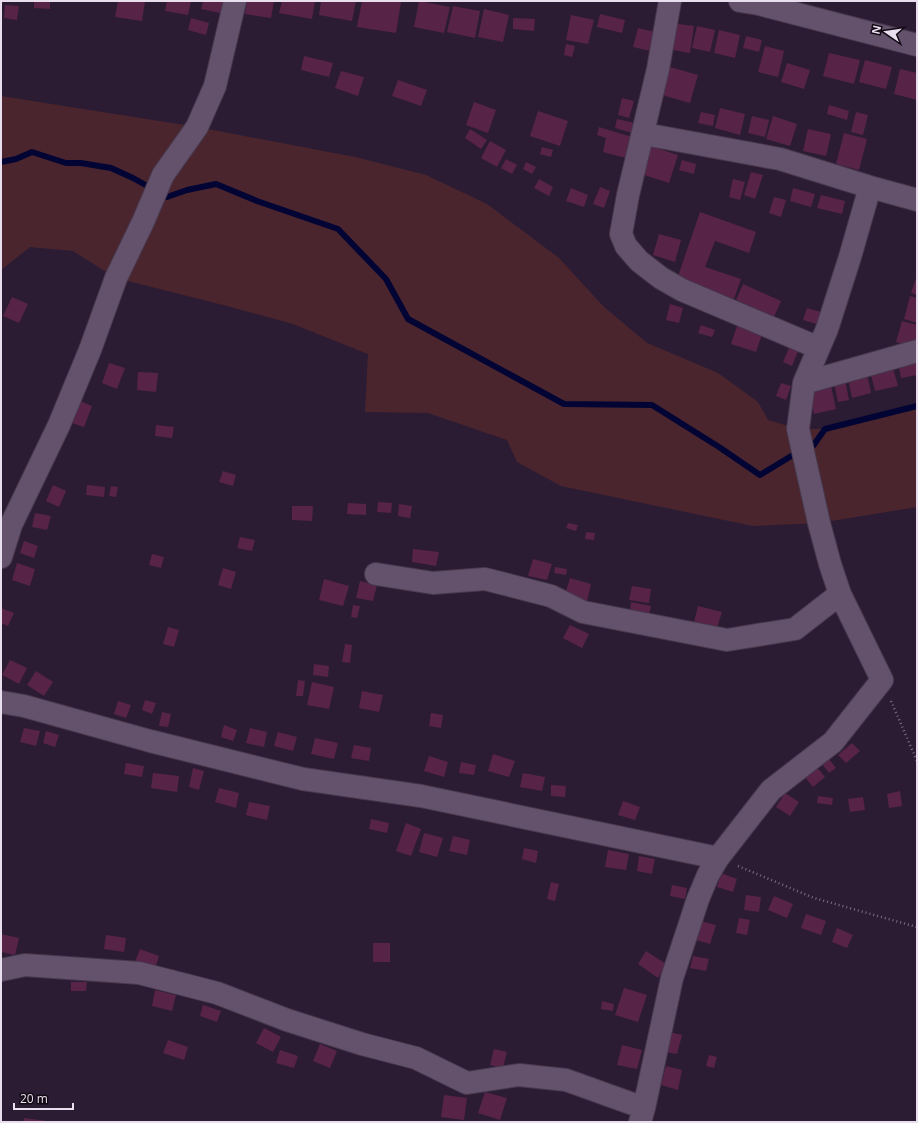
<svg xmlns="http://www.w3.org/2000/svg" width="918" height="1123" font-family="'Open Sans',sans-serif">
<rect width="100%" height="100%" fill="#2c1c33"/>
<path fill="#4b252e" d="M1 96 197 127 355 157 426 175 487 204 559 258 603 306 647 343 718 373 758 402 768 420 798 429H824L917 406V507L819 523 753 526 561 486 517 462 507 440 428 413 365 412 368 354 293 324 227 306 116 278 73 251 30 247 1 270Z"/>
<g fill="none" stroke-linecap="round" stroke-linejoin="round">
<path stroke="#020534" stroke-width="6" d="M1 162 16 159 32 152 66 163H81L111 168 133 178 167 197 187 190 216 184 257 201 338 229 386 279 408 319 564 404 652 405 719 447 760 475 793 455
M813 446 825 429 917 406"/>
</g>
<path fill="#572347" d="M34 1H50V9L34 8Z
M118 1H145L142 21 115 17Z
M167 1H191L188 15 165 11Z
M203 1H228L225 14 201 9Z
M247 1H274L271 18 245 14Z
M282 1H315L312 19 279 13Z
M321 1H356L352 21 319 15Z
M362 1 401 2 396 33 357 27Z
M419 1 450 7 444 33 414 27Z
M5 5 19 6 17 20 4 18Z
M453 6 480 11 475 38 447 32Z
M484 9 509 15 503 42 478 37Z
M600 14 625 20 622 33 597 27Z
M571 15 594 20 588 44 566 40Z
M191 18 209 23 206 35 188 30Z
M513 18 535 19 534 31 513 29Z
M670 23 694 26 690 53 667 49Z
M697 26 715 30 710 52 692 48Z
M638 28 659 33 655 52 633 47Z
M719 30 740 35 735 58 714 53Z
M746 36 762 40 759 52 743 48Z
M566 44 575 46 572 57 564 55Z
M765 46 784 51 778 77 758 72Z
M829 53 860 60 854 84 823 76Z
M304 56 333 63 329 77 301 70Z
M865 60 892 67 886 89 859 82Z
M787 63 810 70 804 89 781 82Z
M670 67 698 75 690 103 662 95Z
M900 69 917 73V100L894 94Z
M341 71 364 77 358 96 335 88Z
M398 80 427 90 421 106 392 96Z
M622 98 634 101 629 118 618 115Z
M474 102 496 110 488 133 466 125Z
M829 105 849 111 847 120 827 114Z
M720 108 745 114 740 135 715 128Z
M538 111 568 121 560 146 530 136Z
M701 112 715 115 713 126 698 123Z
M856 112 868 115 863 135 851 132Z
M752 116 769 120 765 137 748 133Z
M773 116 797 124 790 146 766 139Z
M617 119 639 124 636 134 615 128Z
M599 127 632 137 626 158 603 152 606 138 597 135Z
M470 129 487 140 481 149 465 138Z
M808 129 831 134 826 156 803 151Z
M844 133 867 139 859 170 836 164Z
M490 141 506 150 497 167 481 158Z
M650 146 678 155 669 183 641 174Z
M542 147 553 150 551 157 540 154Z
M506 159 517 165 512 174 501 168Z
M682 160 696 164 694 174 679 170Z
M526 162 536 167 532 174 523 169Z
M751 172 763 175 755 199 744 195Z
M539 179 553 187 549 196 534 188Z
M733 179 745 182 740 200 729 197Z
M600 187 610 191 604 208 593 204Z
M571 188 588 195 584 207 566 201Z
M793 188 815 194 811 207 790 201Z
M821 195 845 201 842 214 817 208Z
M774 197 786 200 781 217 769 213Z
M700 212 756 232 749 253 715 241 705 267 741 279 734 299 677 279Z
M659 234 681 240 675 262 653 255Z
M917 275V295L911 293Z
M743 284 781 301 774 317 736 300Z
M910 296 917 298V323L904 319Z
M12 297 28 304 19 323 3 316Z
M670 304 683 308 679 323 666 320Z
M807 308 824 313 820 325 803 320Z
M902 321 917 325V340L915 347 896 342Z
M701 325 715 330 712 337 698 333Z
M737 326 762 334 756 352 731 344Z
M791 343 800 346 792 366 783 362Z
M917 358V375L901 378 898 362Z
M109 363 125 368 117 389 102 383Z
M892 365 898 386 875 391 870 371Z
M138 372 158 373 156 392 137 390Z
M867 374 871 393 852 398 848 378Z
M845 380 849 400 838 402 834 383Z
M781 383 791 386 786 400 776 396Z
M831 386 836 409 814 414 809 391Z
M80 401 92 406 84 427 72 423Z
M156 425 174 427 172 438 155 436Z
M223 471 236 475 233 486 219 482Z
M53 485 66 491 59 507 46 501Z
M87 485 105 487 104 497 86 495Z
M111 486 118 487 116 497 109 496Z
M378 502 392 503 391 513 377 512Z
M348 503 366 504V515L347 514Z
M399 504 412 506 410 518 398 516Z
M292 506H313L312 521 292 520Z
M35 513 51 516 47 530 32 527Z
M568 523 578 525 576 531 566 528Z
M586 532 595 533 594 540 585 539Z
M240 537 255 540 252 551 237 548Z
M24 541 38 546 34 558 20 553Z
M413 549 439 552 436 566 412 562Z
M152 554 164 557 161 568 149 565Z
M533 559 552 564 547 580 528 576Z
M17 563 35 569 30 586 12 580Z
M555 567 567 569 566 575 554 573Z
M223 568 236 572 231 589 218 585Z
M570 578 591 584 587 601 565 595Z
M324 579 349 586 343 606 319 600Z
M360 581 377 585 373 601 356 598Z
M632 586 651 589 649 603 629 600Z
M631 602 651 606 649 615 630 612Z
M353 605 360 606 357 618 351 617Z
M698 606 722 612 717 628 694 622Z
M1 608 14 613 8 626 1 623Z
M570 625 589 634 582 648 563 638Z
M168 627 179 630 174 647 163 644Z
M345 644 352 645 350 663 342 662Z
M10 660 27 668 19 684 2 675Z
M314 664 329 666 328 677 313 675Z
M36 671 53 682 44 696 27 685Z
M298 680 305 681 303 696H296Z
M312 682 334 687 329 709 307 705Z
M362 691 383 695 379 712 359 708Z
M145 700 156 703 152 714 142 710Z
M118 701 131 705 126 718 114 714Z
M162 712 171 714 168 727 159 726Z
M431 713 443 715 441 728 429 726Z
M224 725 237 730 233 741 221 737Z
M24 728 40 731 36 746 20 742Z
M250 728 267 732 264 747 246 743Z
M46 731 59 735 55 747 43 743Z
M278 732 297 737 293 751 274 746Z
M315 738 338 743 334 759 311 754Z
M852 743 860 751 846 763 838 755Z
M354 745 371 748 369 761 351 758Z
M493 754 515 761 509 777 488 771Z
M429 756 448 762 444 777 424 771Z
M829 759 836 768 829 773 822 764Z
M461 762 476 765 474 775 459 773Z
M126 763 144 766 142 777 124 774Z
M816 766 825 777 813 787 804 776Z
M193 768 204 771 199 790 189 787Z
M153 773 179 776 177 792 151 788Z
M523 773 545 777 542 791 520 787Z
M551 785 566 786 565 797 551 796Z
M219 788 239 793 236 808 215 802Z
M900 791 902 806 889 808 887 794Z
M785 793 799 802 790 816 776 807Z
M818 796 833 798 832 805 817 803Z
M863 797 865 810 850 812 848 799Z
M623 801 640 807 635 820 618 815Z
M249 802 270 806 267 820 246 815Z
M371 819 389 823 387 833 369 829Z
M406 823 421 829 411 856 396 851Z
M424 833 443 838 437 857 419 852Z
M453 836 470 840 467 855 449 851Z
M524 848 538 851 536 863 522 859Z
M608 850 629 854 626 870 605 867Z
M639 856 655 859 652 874 637 871Z
M721 873 737 879 733 892 717 887Z
M551 882 559 884 555 901 547 899Z
M672 885 687 888 685 899 670 896Z
M746 895 761 897 759 912 744 910Z
M774 896 793 904 787 918 768 910Z
M806 914 826 921 821 935 801 928Z
M739 918 750 920 747 935 736 933Z
M701 921 716 925 710 944 696 940Z
M837 928 853 935 847 948 832 942Z
M1 934 19 938 15 955 1 952Z
M106 935 126 938 124 952 104 949Z
M373 943H390V962H373Z
M140 949 159 956 155 969 135 962Z
M646 951 666 964 658 978 638 964Z
M693 956 709 959 706 971 690 968Z
M71 982H87L86 991H71Z
M624 988 647 995 638 1022 615 1015Z
M155 990 176 995 172 1011 152 1006Z
M602 1001 614 1004 613 1011 601 1009Z
M203 1005 221 1011 217 1022 200 1016Z
M264 1028 281 1037 273 1052 256 1043Z
M669 1032 682 1035 677 1054 665 1052Z
M168 1040 188 1047 184 1060 163 1053Z
M320 1044 337 1051 330 1068 313 1061Z
M622 1045 642 1050 637 1069 617 1065Z
M494 1049 507 1052 503 1068 490 1065Z
M280 1050 298 1056 294 1068 276 1063Z
M709 1055 717 1057 714 1068 706 1066Z
M666 1066 682 1070 678 1090 661 1085Z
M485 1092 507 1098 500 1120 478 1113Z
M444 1095 467 1098 464 1120 441 1117Z
M24 1118 47 1121V1122H23Z"/>
<g fill="none" stroke-linecap="round" stroke-linejoin="round">
<g stroke="#47394d" stroke-width="24">
<path id="minor" d="M670 1 658 69 628 195 621 234 626 246 639 261 661 278 682 290 819 348
M740 1 759 4 917 45
M644 134 780 159 870 187
M804 383 917 351
M1 557 11 525 59 425 90 350 116 278 143 222 163 175 197 127 215 86 235 1
M376 574 433 583 485 579 551 596 583 612 727 640 795 629 840 594
M1 702 24 706 150 741 303 779 421 796 718 858
M1 970 25 965 139 973 217 993 287 1020 362 1044 416 1058 467 1083 519 1075 566 1080 644 1108
M640 1122 644 1108 672 978 698 899 708 875 718 858 771 790 833 742 882 680 840 594 830 564 819 523 798 429 804 383 827 329 850 257 870 187 917 200"/>
</g>
<path stroke="#7c6e82" stroke-width="2.5" stroke-dasharray="1 3" stroke-linecap="butt" d="M891 701 917 761
M738 866 814 898 917 927"/>
<use href="#minor" stroke="#64526c" stroke-width="22"/>
</g>
<rect width="918" height="1123" fill="none" stroke="#e9deee" stroke-width="4"/>
<g transform="translate(886 32) rotate(283)" stroke="#110913" stroke-width="3" paint-order="stroke">
<path d="M0-3L7 15L0 10L-7 15Z" fill="#e9deee"/>
<text y="-6" font-size="11" font-weight="bold" text-anchor="middle" fill="#e9deee">N</text>
</g>
<path d="M14 1103v6h59v-6" fill="none" stroke="#e9deee" stroke-width="2"/>
<text x="20" y="1103" font-size="12" fill="#e9deee" stroke="#110913" stroke-width="3" paint-order="stroke">20 m</text>
</svg>
